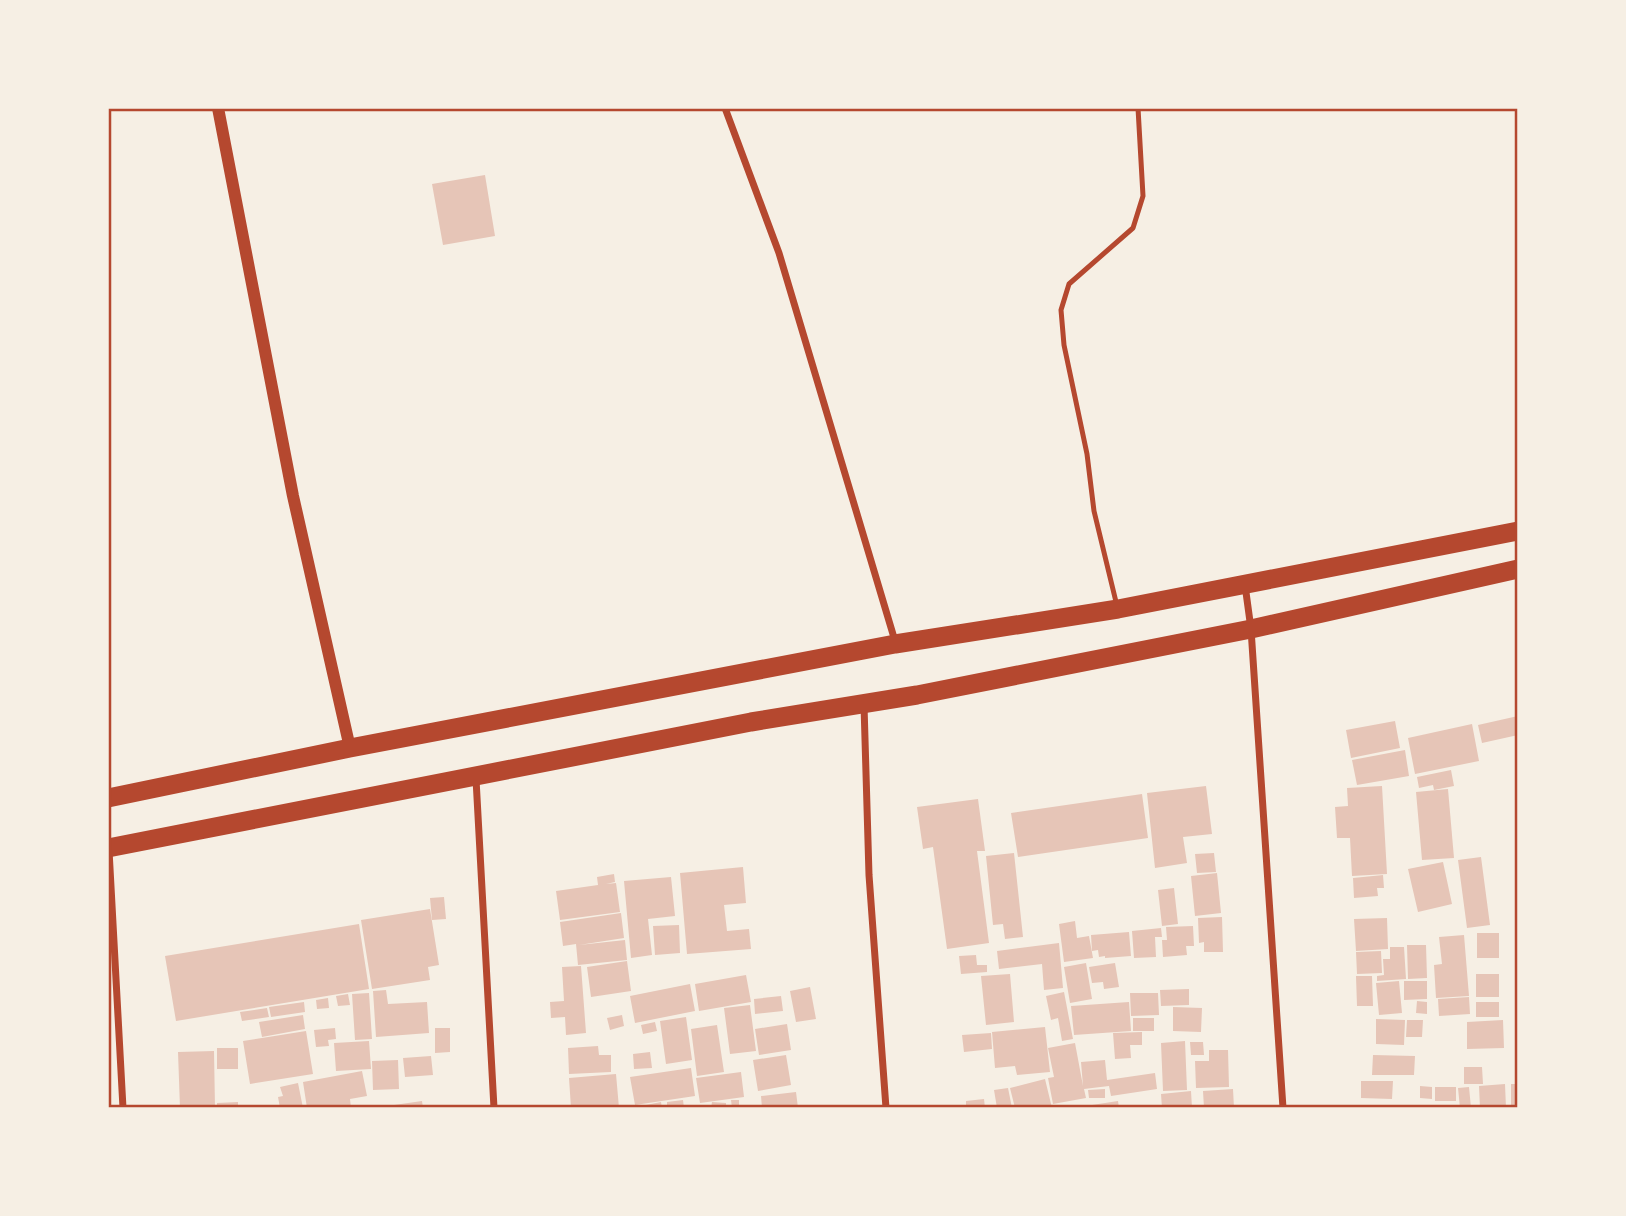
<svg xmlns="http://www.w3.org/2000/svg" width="1626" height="1216" font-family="Montserrat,sans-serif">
<rect width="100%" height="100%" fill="#f6efe4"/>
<path fill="#e6c5b7" d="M485 175 495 236 443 245 432 184Z
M1518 716V735L1482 743 1478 725Z
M1395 721 1400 748 1351 758 1346 730Z
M1472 724 1479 761 1415 774 1408 738Z
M1405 750 1409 776 1357 785 1352 760Z
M1451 770 1454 786 1434 790 1433 785 1419 788 1417 777Z
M1206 786 1212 834 1183 837 1187 863 1155 868 1147 793Z
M1382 786 1387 874 1352 876 1350 838H1337L1335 807 1348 806 1347 788Z
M1448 789 1454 858 1422 860 1416 792Z
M1142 794 1148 838 1018 857 1011 813Z
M978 799 985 851H977L989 943 947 949 933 847 923 849 917 807Z
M1014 853 1023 937 1005 939 1003 924 993 925 986 856Z
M1214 853 1216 872 1197 873 1195 854Z
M1481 857 1490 925 1467 928 1458 860Z
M1443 862 1452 904 1418 912 1408 869Z
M743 867 746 903 724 905 727 931 749 929 751 949 687 954 680 873Z
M1217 873 1221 913 1195 916 1191 876Z
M614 874 615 882 606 884 616 883 620 912 560 920 556 891 598 885 597 877Z
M1383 875 1384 888H1377L1378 896 1354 898 1353 878Z
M671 877 675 916 648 919 652 955 631 958 624 881Z
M1174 888 1178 924 1162 926 1158 890Z
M444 897 446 919 432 920 430 898Z
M430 909 439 965 428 967 430 980 372 989 361 920Z
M621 913 624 938 579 945 625 940 627 960 578 965 576 944 563 946 560 922Z
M1222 917 1223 952H1204V942L1199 943 1198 918Z
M1387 918 1388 949 1356 951 1354 919Z
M1075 921 1077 938 1089 936 1093 958 1064 962 1059 924Z
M359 924 369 989 176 1021 165 956Z
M679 925 680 953 655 955 653 926Z
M1193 926 1194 946H1186L1187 955 1163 957 1162 940H1167L1166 927Z
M1161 928 1162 937H1155L1156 957 1134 958 1132 931Z
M1129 932 1131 956 1105 958V956L1099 957 1098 950 1092 951 1091 935Z
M1477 933H1499V958H1477Z
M1464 935 1469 996 1436 998 1434 965 1442 964 1439 937Z
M1059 943 1063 988 1044 990 1042 964 999 969 997 951Z
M1407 945H1426L1427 978 1408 979Z
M1390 947H1404L1406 979 1377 981V976L1384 975 1383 959H1390Z
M1381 951 1382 973 1357 974 1356 952Z
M976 955 977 965H987V972L961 974 959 956Z
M627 961 631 991 591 997 587 967Z
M1086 963 1092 999 1070 1003 1064 967Z
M1115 963 1119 987 1104 989 1103 982 1092 983 1089 967Z
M581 966 586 1033 566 1035 565 1017 551 1018 550 1002 564 1001 562 967Z
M1010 974 1014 1022 986 1025 981 976Z
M1476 974H1499V997H1476Z
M746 975 751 1002 699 1011 695 984Z
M1356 976H1372L1373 1006H1357Z
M1399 981 1402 1013 1379 1015 1376 983Z
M1404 981H1427V999L1404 1000Z
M690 984 695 1011 635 1023 630 996Z
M810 987 816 1019 796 1022 790 991Z
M1189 989V1005L1161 1006 1160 990Z
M386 990 388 1004 427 1002 429 1033 376 1037 373 991Z
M1064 992 1073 1039 1062 1041 1058 1018 1051 1020 1046 996Z
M369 993 372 1039 355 1040 352 994Z
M1130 993H1158L1159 1015 1131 1016Z
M348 994 350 1005 338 1006 336 996Z
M781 996 783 1011 755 1014 754 999Z
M1469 997 1470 1014 1439 1016 1438 999Z
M328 998 329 1008 317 1009 316 1000Z
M1417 1001 1427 1002V1014L1416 1013Z
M304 1002 305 1012 271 1017 269 1007Z
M1129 1002 1131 1031 1074 1035 1071 1006Z
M1476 1002H1499V1017H1476Z
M750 1005 756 1051 730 1054 724 1008Z
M1173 1007 1202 1008 1201 1032 1173 1031Z
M267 1008 269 1017 242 1021 240 1012Z
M303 1015 305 1029 262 1037 259 1022Z
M622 1015 624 1026 610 1030 607 1018Z
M686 1017 692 1060 666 1064 660 1021Z
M1133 1018H1154V1031H1133Z
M1376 1019 1405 1020 1404 1045 1376 1044Z
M1407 1020H1423L1422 1037H1406Z
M1503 1020 1504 1048 1467 1049V1022Z
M655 1022 657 1031 643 1034 641 1025Z
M787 1024 791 1050 759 1055 755 1029Z
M717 1025 724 1072 697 1076 691 1029Z
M1045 1027 1050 1072 1017 1075 1015 1066 995 1068 992 1032Z
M335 1028 336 1039 328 1040 329 1046 316 1047 314 1030Z
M435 1028H450V1052L435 1053Z
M306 1031 313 1074 250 1084 243 1041Z
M1142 1032V1045H1130L1131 1058 1115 1059 1113 1033Z
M991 1033 992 1049 964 1052 962 1035Z
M369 1041 371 1069 336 1071 334 1043Z
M1185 1041 1187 1090 1163 1091 1161 1043Z
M1190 1042H1203L1204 1055H1191Z
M1075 1043 1083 1086 1081 1062 1105 1060 1107 1080 1155 1073 1157 1089 1111 1096 1109 1086 1084 1089 1086 1098 1053 1104 1048 1078 1054 1077 1048 1048Z
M598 1046 599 1055H611V1072L569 1074 568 1048Z
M217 1048H238V1069H217Z
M1209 1050H1228L1229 1087 1196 1088 1195 1061H1209Z
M214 1051 215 1108H180L178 1052Z
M650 1052 652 1068 634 1069 633 1054Z
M786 1055 791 1085 758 1091 753 1060Z
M1373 1055 1415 1056 1414 1075H1372Z
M431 1056 433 1075 405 1077 403 1058Z
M398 1060 399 1089 373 1090 372 1061Z
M1464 1067H1482L1483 1084H1464Z
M691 1068 695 1096 635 1105 630 1077Z
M362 1071 367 1096 350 1099 351 1108H307L303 1082Z
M741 1072 744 1097 700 1103 696 1078Z
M616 1074 619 1108H571L569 1078Z
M1045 1079 1052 1108H1015L1010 1088Z
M1361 1081H1393L1392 1099 1361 1098Z
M298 1083 303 1108H280L278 1097 283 1096 280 1087Z
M1505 1084 1506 1108H1480L1479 1086Z
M1511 1084H1518V1108H1511Z
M1420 1086 1432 1087V1099L1420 1098Z
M1435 1087H1456V1101H1435Z
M1469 1087 1471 1108H1460L1458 1088Z
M1008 1088 1012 1108H997L994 1090Z
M1105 1089V1098H1089L1088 1090Z
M1233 1089 1234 1108H1204L1203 1091Z
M1191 1091 1192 1108H1162L1161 1094Z
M796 1092 798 1108H762L761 1096Z
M984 1099 985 1108H966V1101Z
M683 1100 684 1108H667V1102Z
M731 1100H739V1108H732Z
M422 1101 423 1108H387V1106Z
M1118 1101 1119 1108H1093L1092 1105Z
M238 1102V1108H217V1103Z
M661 1102 662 1108H641V1106Z
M712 1102 726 1103V1108H711Z"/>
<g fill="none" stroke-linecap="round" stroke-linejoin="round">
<path stroke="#b5482f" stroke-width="5" d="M1117 606 1094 511 1087 454 1064 345 1061 310 1069 284 1133 228 1143 196 1138 108"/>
<path stroke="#b5482f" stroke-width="7" d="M725 108 779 253 895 641
M1245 585 1251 629 1283 1108
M864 705 869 875 886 1108
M476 779 494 1108
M109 850 123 1108"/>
<path stroke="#b5482f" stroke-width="12" d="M218 108 293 496 350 748"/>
<path stroke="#b5482f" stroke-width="19" d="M108 798 350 748 895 644 1118 609 1518 531
M108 848 751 722 917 695 1251 629 1518 569"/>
</g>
<rect width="1626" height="1216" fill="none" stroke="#f6efe4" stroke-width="220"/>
<rect x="110" y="110" width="1406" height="996" fill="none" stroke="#b5482f" stroke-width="2.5"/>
</svg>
